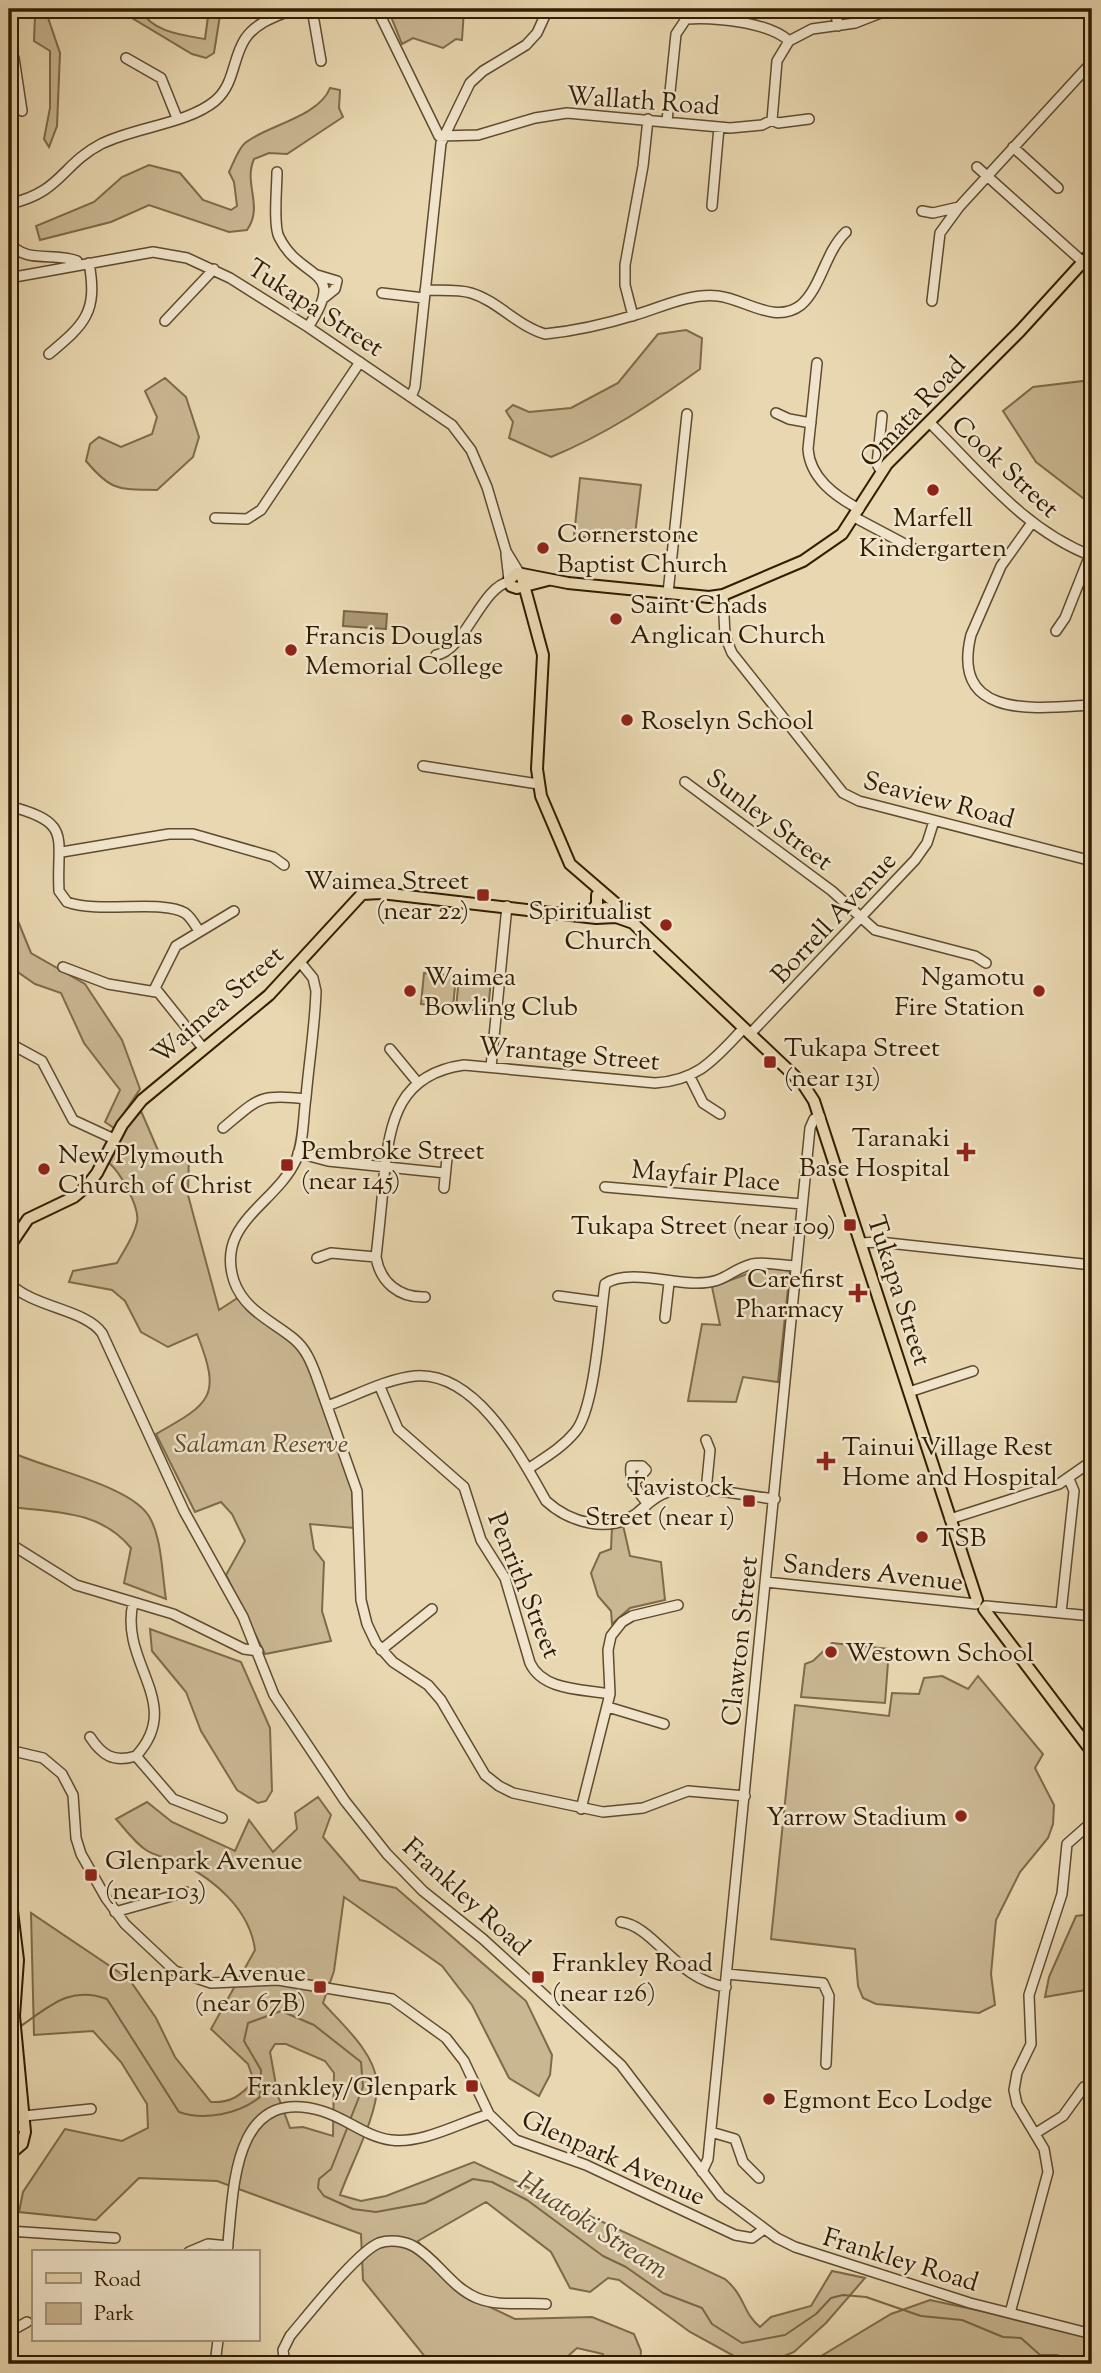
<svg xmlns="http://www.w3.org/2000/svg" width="1101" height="2373" font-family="'Sorts Mill Goudy',serif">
<rect width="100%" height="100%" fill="#e8d7b0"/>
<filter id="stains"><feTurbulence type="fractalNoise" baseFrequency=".00286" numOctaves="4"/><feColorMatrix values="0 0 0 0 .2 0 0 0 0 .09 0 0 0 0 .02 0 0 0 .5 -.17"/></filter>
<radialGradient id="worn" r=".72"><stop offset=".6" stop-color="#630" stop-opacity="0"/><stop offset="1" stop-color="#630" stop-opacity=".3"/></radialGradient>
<path fill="#c9b792" stroke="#7e6a4a" stroke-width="2" fill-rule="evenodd" d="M30 9H45L60 53 57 126 49 147 44 139 50 108V51L34 41 35 16Z
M117 9H140C152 32 181 35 205 39L209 9H221L214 53 206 58 192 54Z
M388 9H464L462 40 456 39 443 48 413 38 402 44Z
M330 88 340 90 339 108 343 117 287 154 269 153 254 159C243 184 264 206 247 230L229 232 149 205 111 222 40 240 36 226 94 202 122 177 149 165 180 173 203 200 231 210 237 206 234 182 229 172C233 164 238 149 245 143 265 126 319 117 330 88Z
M686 330 702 338 700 369C653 403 605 435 551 457L509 438 513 422 506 411 513 405 529 412 571 408 618 383 658 334Z
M165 378 186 397 199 437 193 457 157 490C119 489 112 492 86 461L90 444 99 437 121 447 152 434 157 417 145 391Z
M1092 380V505L1036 462 1003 411 1033 387Z
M580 478 641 485 634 543 574 536Z
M9 899 31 953 85 984 122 1040 140 1089 114 1128 105 1122 120 1090 84 1043 61 993 35 984 9 966Z
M424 973 456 976 453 1007 421 1004Z
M459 977 491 980 488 1011 456 1008Z
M141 1111 163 1162 189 1151 188 1195 219 1310 239 1297 293 1343 308 1360 352 1490 354 1528 310 1524 314 1549 324 1562 322 1611 331 1641 265 1654 226 1575 245 1541 232 1514 221 1502 195 1512 156 1434C211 1403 222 1397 197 1334L168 1347 141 1332 125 1301 112 1290 69 1282 73 1271 117 1263C124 1250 134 1237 137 1222 140 1207 120 1172 109 1163L127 1128Z
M763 1268 790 1270 778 1382 743 1377 736 1402 688 1401 702 1324 720 1325 712 1287Z
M9 1451C42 1468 133 1485 150 1518 162 1540 162 1574 166 1599L124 1583 131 1548C100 1510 54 1512 9 1507Z
M623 1525 630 1556 661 1562 665 1600 630 1608 612 1624 611 1611 598 1596 591 1573 600 1553 611 1549 612 1527Z
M150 1629 241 1662 270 1728 272 1791 266 1801 258 1803 237 1790 201 1731 186 1692 152 1651Z
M832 1643 889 1649 885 1703 801 1697 805 1664 813 1661Z
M942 1676 968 1689 978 1676 1043 1754 1035 1768 1054 1805 1053 1824 1048 1838 1020 1872 996 1920 991 1974 995 2005 979 2013 876 2004 863 1998 858 1986 855 1949 771 1939 795 1705 889 1716 892 1693 919 1694 924 1678Z
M318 1797 331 1815 323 1837 360 1880 396 1888 526 2001 552 2055 550 2075 539 2096 509 2078 472 2005 442 1966 344 1897 334 1971 323 2003C342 2024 375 2053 377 2083 379 2113 350 2166 340 2195L361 2201 386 2196 474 2162 725 2279C746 2297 742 2312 760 2327L771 2317 811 2306 832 2271 865 2278 826 2323 794 2352 768 2363 743 2361 690 2332 619 2280 608 2278 590 2292 570 2288 551 2252 486 2202 418 2241 433 2264 471 2298 515 2319 592 2317 634 2334 641 2351 640 2364H601L603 2354 577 2348 559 2364H443L426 2358 363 2280 361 2234 217 2181 139 2178 96 2220 19 2212 23 2192 65 2129 122 2141 148 2128 147 2104 121 2062 93 2031 34 2035 31 1913 129 1979 156 2018 175 2057 211 2102C231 2103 240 2096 254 2081L248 2064 211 2029 255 1950C250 1910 215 1880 181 1863 170 1858 156 1857 146 1850 135 1843 125 1829 116 1819L147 1802 172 1822 235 1851 249 1820 273 1852 297 1829 295 1813ZM275 2044H286L325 2061 334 2073 333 2136 303 2127 290 2128 278 2096 270 2052Z
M1092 1914V1989L1045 1997 1049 1977 1076 1916Z
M930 2300 1092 2335V2364L989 2362 982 2364H808L891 2314Z"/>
<path fill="#aa9774" stroke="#7a6646" stroke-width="2" d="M344 611 387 614 386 629 343 626Z"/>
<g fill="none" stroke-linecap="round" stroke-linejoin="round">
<path stroke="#7a6646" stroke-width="2" d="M18 2028C49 2007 69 1985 107 1999L179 2112C204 2121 239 2114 260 2097L261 2070 244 2041 248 2023 281 2011 314 2025 361 2062 363 2087 350 2120
M348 2126 331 2169 319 2179 318 2188 324 2196 353 2209 376 2212 425 2203 473 2179 492 2182 527 2200 603 2256 626 2267 663 2293 702 2308 712 2324 742 2343 785 2335 816 2314 831 2298 843 2295 866 2297 921 2316 962 2320 1003 2337 1021 2338 1040 2355H1057L1077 2364"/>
<g stroke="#604b2d" stroke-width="12">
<path id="minor" d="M312 9 321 61
M377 9 439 136 478 135 535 118 567 113 730 128 762 125 772 120 778 123 809 119
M500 9 501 11
M835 9 838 26
M9 51 14 58 22 111
M126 58 161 78 177 118
M772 120 777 61 789 41 812 29 855 23 891 9
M667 121 676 34 686 19C714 17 769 22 789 41
M1013 147 1058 188
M977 167 1083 262
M277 172C277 187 273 225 279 237 301 282 349 266 308 327
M9 204C62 192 61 165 101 144 135 127 187 124 215 101 235 84 232 59 245 39 256 22 277 16 294 9
M712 206 719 127
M922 211 933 213 959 207
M9 242C26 265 54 251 77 261L78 265
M317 275 337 281 335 289 325 297
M9 278 153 252 187 258 230 278 308 327 452 425 471 450 487 487 506 551 520 574
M425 290C440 291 457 289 471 293 498 301 517 326 545 334 574 331 606 324 635 315 662 307 689 293 718 296 745 299 775 325 801 305 821 288 825 252 846 232
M382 293 424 298
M932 301 940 233 959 207 1092 62
M633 316 625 285V265L643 166 648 119
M165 321 214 269
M49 354C85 324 98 312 89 263
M817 363 808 449C810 478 835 496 859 509
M411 397 415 387 441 143 470 83 483 71 526 45 537 33 548 9
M776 413 789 419 811 423
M929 422C980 472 1024 530 1092 556
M881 471 877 464 882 416
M854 517 918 551 931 550
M215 518 247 519 261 510 360 362
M1031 524 1001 566 971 635C950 721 1038 708 1092 705
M506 554 509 580
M668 593 687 414
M723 595 725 636 732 653 843 793 859 801 1092 861
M1056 631 1065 618 1090 555
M436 655C464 652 482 586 509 582
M423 766 538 784
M685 782 832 891 875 930 975 956 986 963
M9 806C74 823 56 837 59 891L67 902C99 914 161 899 185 913 191 917 195 925 199 931
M62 852 169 834H193L273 857 284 865
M300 962 313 978 316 991C315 1026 309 1062 306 1097 303 1117 304 1141 296 1160 276 1204 215 1223 234 1281 244 1310 272 1321 294 1339 306 1349 311 1362 316 1375L357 1491 361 1600 367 1624 376 1643 393 1662 428 1685 441 1700 485 1775 499 1786 513 1793 603 1812 643 1808 688 1791 745 1796
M63 967 108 984 156 992
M750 1034 915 860 927 843 934 821
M9 1043 42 1061 73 1120 114 1139
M203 1048 155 988 176 946 234 911
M390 1049 418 1083
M491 1067 507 906
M690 1077 703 1103 720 1114
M223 1128C258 1099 259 1093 305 1099
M298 1153 328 1161 445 1173
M605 1187 802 1204
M444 1188 447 1158
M861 1243 879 1242 1092 1265
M317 1258 331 1253 376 1257
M9 1283C34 1308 85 1309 102 1333L184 1511 243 1617 274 1695 345 1801 387 1854 423 1891 483 1939 621 2065 721 2196 777 2238 795 2247 970 2303 1092 2334
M558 1296 602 1302
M425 1297C399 1298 380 1282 376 1257 379 1230 382 1203 384 1176 390 1120 399 1074 464 1065L655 1083C700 1080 715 1058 744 1028
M665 1318 669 1283
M380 1387 398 1429 464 1487 481 1540 505 1578 530 1663C543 1691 583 1689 610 1694
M909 1392 973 1371
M327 1406C355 1396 386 1379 415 1376 476 1371 520 1455 546 1501 569 1522 608 1534 636 1514 649 1503 659 1492 677 1490 708 1486 744 1496 775 1499
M528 1469C544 1458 562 1448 575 1432 595 1409 600 1318 605 1284 627 1269 669 1283 696 1283 727 1283 727 1271 752 1264 765 1261 782 1266 796 1266
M633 1484 646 1470 642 1466H631C629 1482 638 1491 647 1503
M706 1491 710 1450 706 1440
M950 1519 1059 1484 1092 1461
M9 1543 76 1585 173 1614 244 1649 258 1651
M766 1582 976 1604
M986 1606 1092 1616
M1061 1613 1074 1491 1069 1479
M381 1650 432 1609
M608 1707 664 1724
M90 1737C102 1755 113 1763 136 1756 185 1703 119 1664 133 1603
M9 1750 43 1758 62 1774 73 1795 76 1838 81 1854 106 1898 125 1924 175 1971 211 1983 278 1980 392 1999 446 2038 464 2061 489 2114 516 2140 586 2165 735 2235 752 2238 764 2229
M136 1756 173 1799 222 1818
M581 1809 610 1694 608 1650 611 1636 622 1622 632 1616 678 1605
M115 1912 186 1892
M621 1922C654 1926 677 1980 726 1987
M727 1974 823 1983 829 1996 826 2064
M24 2116 91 2109
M9 2125 24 2127
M711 2132 735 2139 743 2162 759 2178
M1036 2133 1063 2116 1084 2087
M702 2172 708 2159 810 1128 814 1119 820 1117
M9 2231 115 2238
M189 2252 208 2244 228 2246
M227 2252C234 2194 230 2084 322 2111 346 2118 366 2137 391 2140 423 2144 459 2123 489 2114
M1010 2313 1048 2172 1044 2149 1017 2104 1014 2090 1017 2073 1031 2044 1029 1995 1062 1894 1067 1844 1092 1822
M9 2332 27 2322
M215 2364 218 2340
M285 2364 283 2350 290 2336C308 2315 357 2252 379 2243 390 2239 405 2241 415 2247 438 2261 451 2287 477 2298 500 2307 522 2302 546 2304"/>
</g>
<g stroke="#321c01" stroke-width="14">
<path id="major" d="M521 574 543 655 537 769 541 796 570 864 628 914 633 923 803 1084 814 1101 977 1600
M548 580 517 588 511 586 509 580 517 573 568 583 709 597 723 595 803 561 842 534 887 464 1020 331 1092 252
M587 914 597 905V895
M590 914 606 908
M9 1247 28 1219 74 1197 87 1186 97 1173 122 1125 142 1100 269 995 362 894 381 893 596 918 616 917 633 923
M984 1609 1092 1752
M9 1886 18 1960 14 2016 25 2132 22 2144 9 2155"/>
</g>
<use href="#minor" stroke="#f0e5cc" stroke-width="9"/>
<use href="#major" stroke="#e8d7b0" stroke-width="10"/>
</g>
<g fill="#8f2418" stroke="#f0e5cc" stroke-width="2.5">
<circle cx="933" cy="490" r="7"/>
<circle cx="543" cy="548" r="7"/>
<circle cx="616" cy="619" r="7"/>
<circle cx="291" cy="650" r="7"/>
<circle cx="627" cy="720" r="7"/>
<rect x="476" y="888" width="14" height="14" rx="3.5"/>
<circle cx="666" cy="925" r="7"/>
<circle cx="410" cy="991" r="7"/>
<circle cx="1039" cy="991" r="7"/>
<rect x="763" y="1055" width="14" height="14" rx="3.5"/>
<path d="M962.5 1141.5h7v7h7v7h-7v7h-7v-7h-7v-7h7z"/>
<rect x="280" y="1158" width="14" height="14" rx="3.5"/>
<circle cx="44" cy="1169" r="7"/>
<rect x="843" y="1218" width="14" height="14" rx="3.5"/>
<path d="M854.5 1282.5h7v7h7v7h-7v7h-7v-7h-7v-7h7z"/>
<path d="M822.5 1450.5h7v7h7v7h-7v7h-7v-7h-7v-7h7z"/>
<rect x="742" y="1494" width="14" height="14" rx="3.5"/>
<circle cx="922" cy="1537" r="7"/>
<circle cx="831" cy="1652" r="7"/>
<circle cx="961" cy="1816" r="7"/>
<rect x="84" y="1868" width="14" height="14" rx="3.5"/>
<rect x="531" y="1970" width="14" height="14" rx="3.5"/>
<rect x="313" y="1980" width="14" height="14" rx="3.5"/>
<rect x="465" y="2079" width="14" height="14" rx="3.5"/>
<circle cx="769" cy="2099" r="7"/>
</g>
<g text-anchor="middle" stroke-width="5" stroke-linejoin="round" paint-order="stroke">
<g font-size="26" fill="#321c01" stroke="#f0e5cc">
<text transform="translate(643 100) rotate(4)" y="9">Wallath Road</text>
<text transform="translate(316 307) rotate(33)" y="9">Tukapa Street</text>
<text transform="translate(912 411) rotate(-47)" y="9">Omata Road</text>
<text transform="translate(1006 466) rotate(43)" y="9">Cook Street</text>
<text transform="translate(939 799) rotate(15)" y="9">Seaview Road</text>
<text transform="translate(770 819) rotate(37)" y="9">Sunley Street</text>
<text transform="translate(833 917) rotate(-47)" y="9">Borrell Avenue</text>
<text transform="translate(217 1004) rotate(-41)" y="9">Waimea Street</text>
<text transform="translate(569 1053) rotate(5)" y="9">Wrantage Street</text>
<text transform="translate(706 1175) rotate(5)" y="9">Mayfair Place</text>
<text transform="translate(900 1290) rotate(72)" y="9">Tukapa Street</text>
<text transform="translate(873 1572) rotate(6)" y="9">Sanders Avenue</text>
<text transform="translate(525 1585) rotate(68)" y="9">Penrith Street</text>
<text transform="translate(739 1641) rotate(-84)" y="9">Clawton Street</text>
<text transform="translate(467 1896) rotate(42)" y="9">Frankley Road</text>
<text transform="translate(614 2157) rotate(24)" y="9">Glenpark Avenue</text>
<text transform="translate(901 2259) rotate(17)" y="9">Frankley Road</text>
</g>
<g font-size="26" fill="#321c01" stroke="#f0e5cc" text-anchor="start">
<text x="933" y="526" text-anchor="middle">Marfell<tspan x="933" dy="30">Kindergarten</tspan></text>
<text x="557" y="542">Cornerstone<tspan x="557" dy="30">Baptist Church</tspan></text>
<text x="630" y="613">Saint Chads<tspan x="630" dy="30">Anglican Church</tspan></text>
<text x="305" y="644">Francis Douglas<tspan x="305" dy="30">Memorial College</tspan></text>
<text x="641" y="729">Roselyn School</text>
<text x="469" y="889" text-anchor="end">Waimea Street<tspan x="469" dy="30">(near 22)</tspan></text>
<text x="652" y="919" text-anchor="end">Spiritualist<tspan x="652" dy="30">Church</tspan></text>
<text x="424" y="985">Waimea<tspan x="424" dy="30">Bowling Club</tspan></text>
<text x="1025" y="985" text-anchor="end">Ngamotu<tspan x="1025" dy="30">Fire Station</tspan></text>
<text x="784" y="1056">Tukapa Street<tspan x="784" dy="30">(near 131)</tspan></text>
<text x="950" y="1146" text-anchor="end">Taranaki<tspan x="950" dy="30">Base Hospital</tspan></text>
<text x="301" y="1159">Pembroke Street<tspan x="301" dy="30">(near 145)</tspan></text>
<text x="58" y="1163">New Plymouth<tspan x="58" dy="30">Church of Christ</tspan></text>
<text x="836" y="1234" text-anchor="end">Tukapa Street (near 109)</text>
<text x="844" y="1287" text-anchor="end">Carefirst<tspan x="844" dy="30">Pharmacy</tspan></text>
<text x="842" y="1455">Tainui Village Rest<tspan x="842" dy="30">Home and Hospital</tspan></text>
<text x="735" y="1495" text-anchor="end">Tavistock<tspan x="735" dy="30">Street (near 1)</tspan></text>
<text x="936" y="1546">TSB</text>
<text x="845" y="1661">Westown School</text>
<text x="947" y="1825" text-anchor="end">Yarrow Stadium</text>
<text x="105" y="1869">Glenpark Avenue<tspan x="105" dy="30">(near 103)</tspan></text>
<text x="552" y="1971">Frankley Road<tspan x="552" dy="30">(near 126)</tspan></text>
<text x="306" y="1981" text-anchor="end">Glenpark Avenue<tspan x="306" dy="30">(near 67B)</tspan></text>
<text x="458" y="2095" text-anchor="end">Frankley/Glenpark</text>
<text x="783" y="2108">Egmont Eco Lodge</text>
</g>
<g font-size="26" font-style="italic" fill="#5f4a2c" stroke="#f0e5cc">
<text x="261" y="1452">Salaman Reserve</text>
</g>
<g font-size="28" font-style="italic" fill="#5c4729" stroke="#f0e5cc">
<text transform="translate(594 2224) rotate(33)" y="10">Huatoki Stream</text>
</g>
</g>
<rect width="1101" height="2373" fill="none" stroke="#e8d7b0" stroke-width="35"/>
<rect x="10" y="10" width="1080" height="2352" fill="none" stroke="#321c01" stroke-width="3.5"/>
<rect x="18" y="18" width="1066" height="2338" fill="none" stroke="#321c01" stroke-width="2"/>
<rect x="32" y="2250" width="228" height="91" fill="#f0e5cc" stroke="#a4957b" stroke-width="2"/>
<rect x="46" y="2273" width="35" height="10" fill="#e8d7b0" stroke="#a4957b" stroke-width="2"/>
<text x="94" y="2286" font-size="21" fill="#321c01">Road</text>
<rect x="46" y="2303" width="35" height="21" fill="#c9b792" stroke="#a4957b" stroke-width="2"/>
<text x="94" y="2320" font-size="21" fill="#321c01">Park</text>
<rect width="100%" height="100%" filter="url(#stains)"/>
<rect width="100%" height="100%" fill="url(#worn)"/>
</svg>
